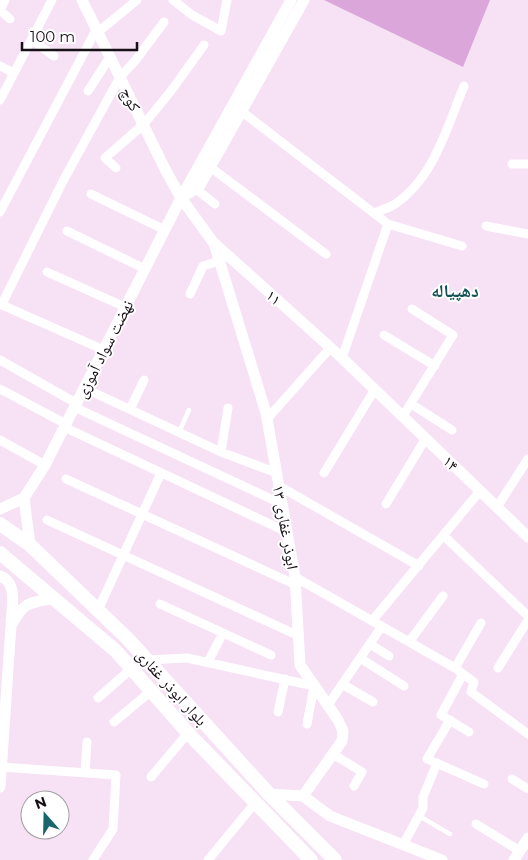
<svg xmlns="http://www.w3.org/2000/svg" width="528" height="860" font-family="Montserrat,'Noto Naskh Arabic',sans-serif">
<rect width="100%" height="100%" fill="#f6e1f5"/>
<path fill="#dba6da" d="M324 0H490L463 67Z"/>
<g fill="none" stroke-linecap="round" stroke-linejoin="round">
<path stroke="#fff" stroke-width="4.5" d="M179 432 189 410
M419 816 450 834"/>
<path stroke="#fff" stroke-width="9" d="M173 0 192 15 221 31 227 0
M0 10 10 19
M0 10 5 0
M98 32 137 0
M32 40 54 56
M0 66 14 73
M88 91 110 57
M0 100 52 0
M241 111 388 224 462 246
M512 164H528
M210 167 326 254
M116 168 105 158 144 124 171 91 204 45
M196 189 215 204
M91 194 165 230
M0 212 96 30
M374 213C381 210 389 208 395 204 434 178 447 127 464 86
M486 226 528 234
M67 231 145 269
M47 272 125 307
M190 294 203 266 219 261
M0 304 104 350
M2 304 63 181 120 77 135 61 164 22
M384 335 435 366
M342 358 388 224
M0 360 76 403
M84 388 221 452 277 473
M0 389 66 424
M411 404 452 430
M74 407 282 504
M130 409 144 380
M403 416 453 335 412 309
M267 419 331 347
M64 427 287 532
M0 440 45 465
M221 452 228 408
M324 473 375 389
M66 479 296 585
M279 486 419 566
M386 504 426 438
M497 507 528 459
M47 520 299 636
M444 536 528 616
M295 577 455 668 474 682 471 692 528 734
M160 604 271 655
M98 610 161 473
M372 621 480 491
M409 642 443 596
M370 644 389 656
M360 658 404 686
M148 660 187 658 314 686 307 724
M208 662 223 633
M455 668 481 623
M498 668 528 620
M463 674 441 715 469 732
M342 684 373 702
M98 698 131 669
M328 705 382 626
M278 712 285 679
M450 720 427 759 484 784
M114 722 151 691
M333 754 362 772 354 786
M1 767 116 775 113 829 93 860
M85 773 87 742
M151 777 188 733
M512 779 528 789
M476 824 520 851
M403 845 423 808V797L437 763
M208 860 255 803"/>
<path stroke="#fff" stroke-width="11" d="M82 0 165 169 181 198 213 242 342 358 528 537
M182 197 199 187 304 0
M214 243 266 413 295 577 300 665 338 720 343 731 342 741 303 796
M24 498 45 465 181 198 291 0
M24 498 30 545
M0 509 24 498
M0 576C18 582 12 608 11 622
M0 787 11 626C24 601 29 603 55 598
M269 794 303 796 330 816 442 860
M514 860 528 838"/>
<path stroke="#fff" stroke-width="14" d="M0 524 30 545 128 639 269 794 335 860
M0 553 116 651 188 733 311 860"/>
</g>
<g text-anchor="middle" stroke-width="4" stroke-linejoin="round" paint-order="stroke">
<g font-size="16" fill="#171017" stroke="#fff">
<text transform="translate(131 99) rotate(63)" y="6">کوچ</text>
<text transform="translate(274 297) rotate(42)" y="6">۱۱</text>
<text transform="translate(104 349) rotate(-63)" y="6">نهضت سواد آموزی</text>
<text transform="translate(451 463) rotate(44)" y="6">۱۴</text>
<text transform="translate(286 527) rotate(80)" y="6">۱۳ ابوذر غفاری</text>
<text transform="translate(172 687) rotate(48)" y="6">بلوار ابوذر غفاری</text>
</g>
<g font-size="18" font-weight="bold" fill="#145155" stroke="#fff">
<text x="455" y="297">دهپیاله</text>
</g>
</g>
<g transform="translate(45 815) rotate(340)"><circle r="24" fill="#ffffff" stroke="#a29fa2"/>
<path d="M0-4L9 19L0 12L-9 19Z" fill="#19666d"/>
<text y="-8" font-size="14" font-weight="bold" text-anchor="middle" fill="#171017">N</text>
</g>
<path d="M22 42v8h115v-8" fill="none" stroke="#171017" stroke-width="2.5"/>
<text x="30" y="42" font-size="15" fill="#171017" stroke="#ffffff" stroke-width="4" paint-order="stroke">100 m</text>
</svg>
